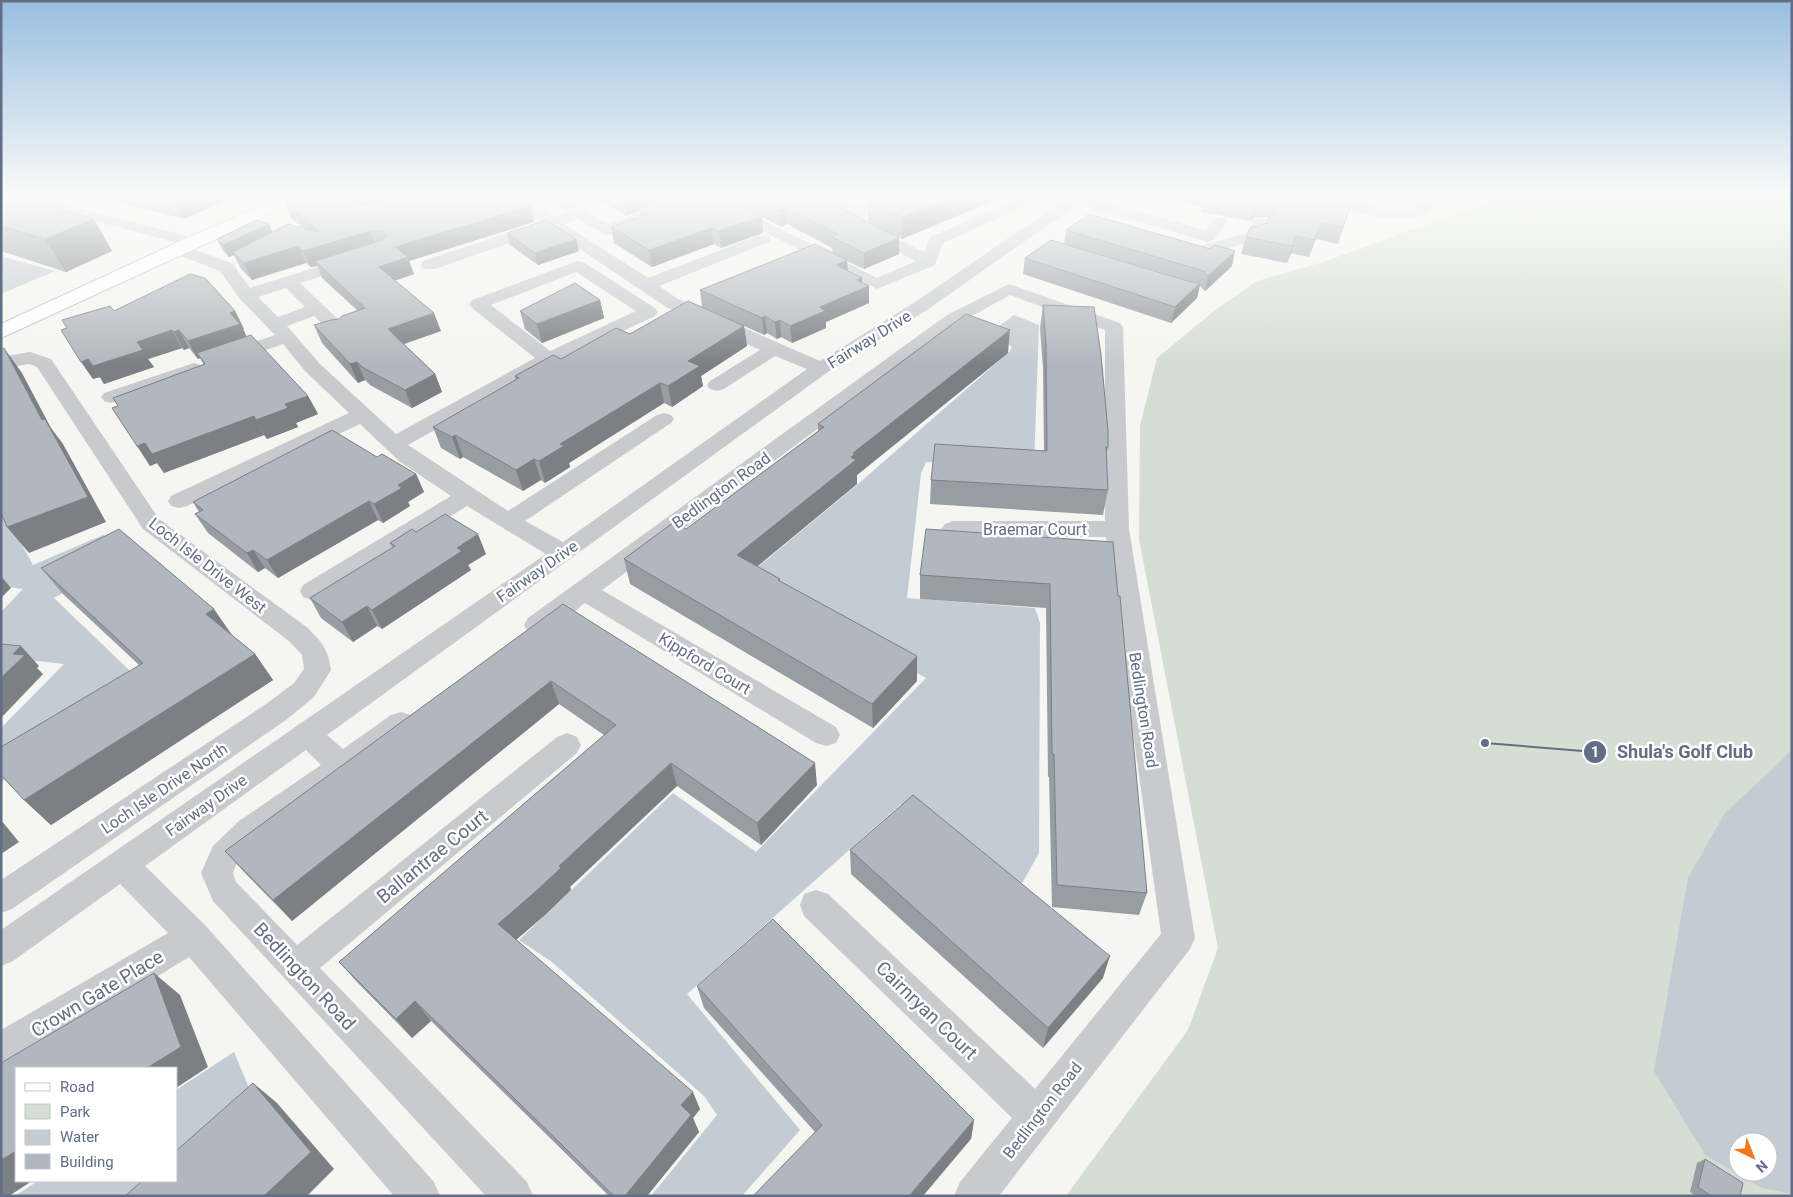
<svg xmlns="http://www.w3.org/2000/svg" width="1793" height="1197" font-family="Roboto,sans-serif">
<rect width="100%" height="100%" fill="#f5f6f1"/>
<path fill="#d4ded2" fill-rule="evenodd" d="M1499 198H1792V1196H1066L1188 1030 1218 948 1139 539 1140 426 1157 358 1219 307 1257 281 1323 262ZM1738 1142H1768V1172H1738Z"/>
<path fill="#c4ccd3" fill-rule="evenodd" d="M1 256 55 271 1 294Z
M1014 315 1039 325 1034 466 926 462 921 474 907 598 1035 608 1040 623 1039 853 1023 882 1011 889 901 804 687 994 800 1130 742 1196H651L717 1115 704 1096 552 962 519 940 673 793 756 852 926 678 747 576 858 484 1009 352 1012 347 991 332Z
M1 507 33 565 103 535 131 555 54 598 151 691 1 782V728L64 664 1 657V612L23 589 1 586Z
M1792 749V1194L1762 1188 1705 1155 1654 1071 1688 878 1725 813 1781 761ZM1738 1142H1768V1172H1738Z
M234 1052 255 1102 176 1174V1090Z
M38 1181H169L153 1196H15Z"/>
<g fill="none" stroke-linecap="round" stroke-linejoin="round">
<g stroke="#babcc1" stroke-width="2">
<path id="major" d="M280 198H301L299 201 1 338V324L187 238Z"/>
</g>
<path fill="#c8cace" fill-rule="evenodd" d="M17 198H40L199 239 201 242 199 245 193 247 19 201Z
M519 198 554 217 568 212 550 201 548 198H565L608 224 637 214H647L650 217 647 220 607 235 578 219 564 224 648 278 757 236H769L771 239 769 242 659 286 678 299 820 361 915 302 1067 198H1090L1205 230 1214 218H1224L1227 221 1214 240 1208 242 1078 204 927 310 828 372 327 735 343 749 391 715 401 712 411 715 415 723 411 731 261 839 236 865 233 873 236 882 297 945 557 737 567 733 577 737 581 745 577 753 320 968 527 1182 533 1196H486L213 901 201 873 213 846 239 821 321 765 306 750 145 866 205 925 434 1182 440 1196H394L189 957 14 1064 1 1069V1030L168 933 120 884 13 961 1 966V930L546 554 467 506 321 597 312 600 303 597 300 591 303 585 451 496 399 461 360 424 187 506 179 508 171 506 168 501 171 496 349 413 306 372 283 344 236 361 229 363 222 361 220 357 222 353 275 335 240 299 220 271 171 252 169 249 171 246H183L232 263 250 288 345 258H357L359 262 357 266 300 283 346 327 349 331 346 335C332 339 324 325 314 316L287 326 320 364 396 434 535 358 472 308 469 304 472 300 577 261 583 262 655 308 658 312 655 316 555 363 408 445 508 511 657 415 664 413 671 415 674 419 671 423 525 521 563 542 807 369 775 356 724 389 717 391 710 389 707 385 710 381 760 350 666 307 550 229 435 269H423L421 265 423 261 540 222 514 205 511 202 514 199ZM576 272 636 311 550 351 491 305ZM286 288 305 307 278 317 258 297Z
M702 198H720L877 278 916 261 851 228 849 225V215L820 201 818 198H836L858 207 884 198H903L901 201 865 215V223L924 252 930 237 1011 202 1014 198H1029L1021 208 943 243 935 265 877 289 704 201Z
M1423 198H1437L1430 212C1405 223 1379 218 1353 211L1350 208 1353 205 1358 203C1378 207 1399 214 1419 206Z
M1261 217 1267 219 1269 222 1261 239 1200 256 1169 246 1167 243 1169 240 1175 238 1200 246 1248 233 1255 219Z
M1009 284 1120 323 1123 327 1129 529 1195 938 1190 949 999 1196H954L960 1182 1012 1118 804 916 800 905 804 894 816 890 828 894 1035 1089 1161 934 1106 537H953L945 534 941 529 945 524 953 521H1105V330L1010 295 959 323 602 590 836 727 840 735 836 743 826 746 816 743 585 603C569 615 549 638 528 632L524 625 528 618 947 315Z
M30 352 51 359 159 519 308 628C323 644 328 649 331 670L314 697 286 720 12 909 1 913V880L266 704 294 683 304 669 302 655 290 642 143 529 37 367 29 364 1 369V357Z
M194 363 201 365 204 369 201 373 111 403 104 401 101 397 104 393Z"/>
<use href="#major" fill="#fff" fill-rule="evenodd"/>
</g>
<path fill="#989da3" d="M1 198 94 219 112 251 66 272 1 251Z
M104 198H221L223 202 184 219Z
M596 198H820L868 222V200L1000 198 902 239 887 232 899 254 864 269 847 261 848 271 862 282 869 286V303L826 322V328L792 343 781 337 777 339 767 333 764 335 744 326 747 346 701 376 703 386 672 407 664 403 569 463 570 467 545 483 541 480 523 491 463 457 460 459 441 448 433 427 516 380 515 376 702 307 700 290 833 252 832 248 787 224 781 227 762 217 763 233 721 248 714 244 652 267 614 243 611 227 640 217 639 211 626 216Z
M1166 198H1353L1338 244 1316 239 1309 257 1291 253 1287 263 1241 254 1246 237 1267 223 1269 220 1267 217H1255L1252 221 1201 212 1202 206 1165 199Z
M284 201 534 222 409 261 414 274 395 280 441 331 404 344 435 374 442 392 412 408 370 385 365 380 358 383 322 343 314 325 339 319 357 310 322 278 317 266 311 267 306 263 252 280 241 269 234 255 229 257 223 251 217 239 303 228 291 218Z
M1066 230 1232 266 1205 291 1200 286 1197 298 1171 323 1023 274 1025 258 1064 244Z
M507 233 579 251 538 265 510 245Z
M600 300 604 318 542 343 525 329 520 311Z
M1043 305 1108 447 1106 456 1108 490 1103 515 930 504 931 480 1044 450 1043 368 1040 328Z
M235 311 244 329H243L247 337 308 396 318 414 296 423 298 427 267 439 264 435 164 473 157 463 150 466 118 406 204 365 200 358 198 359 189 348 184 350 182 348 148 359 154 367 104 384 100 377 93 379 61 330Z
M1008 353 857 475V484L757 566 780 579V582L917 681 873 728 630 584 624 559 686 529 818 431V424Z
M377 457 416 474 424 492 408 502 410 506 383 523 378 520 278 578 265 568 258 572 208 533 195 514 199 512 193 502Z
M416 532 486 554 468 565 471 570 382 629 377 626 353 642 321 618 310 598 393 548 390 543Z
M1113 542 1147 893 1139 915 1052 907 1049 777H1048L1046 608 920 599V575Z
M41 568 232 635 255 654 273 680 51 825 24 800 139 665 63 594Z
M563 604 817 785 761 845 677 786 570 887 571 890 545 915 516 940 700 1109 693 1118 699 1132 647 1196H609L431 1021 412 1038 357 982 339 962 604 735 559 704 292 921 245 873 225 851Z
M850 850 1103 978 1043 1048 851 874Z
M697 986 974 1120 971 1139 815 1132 704 1008Z
M1705 1159 1740 1196H1696L1690 1192 1697 1163Z"/>
<path fill="#7c8085" d="M173 198H221L223 202 184 219Z
M354 198H407L359 215 353 199Z
M629 198H678L638 208 639 211 626 216 623 200Z
M949 198H1000L902 239V217Z
M1259 201 1255 217 1252 221 1256 205Z
M530 206 534 222 409 261 414 274 386 284 379 267 395 247Z
M786 208 787 224 781 227 779 211Z
M762 217 763 233 721 248 718 231Z
M94 219 112 251 66 272 45 239Z
M1321 223 1316 239 1309 257Z
M269 224 274 235 233 252 234 255 229 257 223 245Z
M712 228 714 244 652 267 649 250Z
M370 231 376 247 315 261 317 266 311 267 303 251Z
M1296 236 1291 253 1287 263 1292 246Z
M899 238V254L864 269V253Z
M576 239 579 251 538 265 535 253Z
M298 246 306 263 252 280 244 263Z
M1235 251 1232 266 1205 291 1208 276Z
M847 260 848 276 836 265Z
M862 278V289L869 286V303L826 322V328L792 343 790 326 820 307 857 280Z
M1200 283 1197 298 1171 323 1175 307Z
M600 300 604 318 542 343 537 324Z
M235 311 244 329H243L249 342 197 353 200 358 198 359 188 341 230 313Z
M434 313 441 331 395 347 388 329Z
M765 316 767 333 764 335 762 318Z
M780 320 781 337 777 339 775 322Z
M744 326 747 346 701 376 703 386 672 407 668 386 688 361Z
M172 330 182 348 148 359 154 367 104 384 93 366 137 342Z
M179 330 189 348 184 350 174 332Z
M1010 330 1008 353 857 475V484L741 580 737 555 853 453Z
M4 348 22 373 51 428 63 444 106 522 29 553 7 527 42 420Z
M88 359 100 377 93 379 81 362Z
M357 362 365 380 358 383 350 364Z
M435 374 442 392 412 408 405 390Z
M660 383 664 403 569 463 570 467 545 483 539 461 560 444Z
M308 396 318 414 296 423 298 427 267 439 256 420 285 404Z
M254 416 264 435 164 473 157 463 150 466 137 446 145 443Z
M455 435 463 457 460 459 452 437Z
M534 459 541 480 523 491 516 470Z
M416 474 424 492 408 502 410 506 383 523 374 504 398 485Z
M369 501 378 520 278 578 267 560Z
M478 534 486 554 468 565 471 570 382 629 372 610 457 548Z
M253 550 265 568 258 572 247 553Z
M1 576 11 588 1 598Z
M367 606 377 626 353 642 342 622Z
M214 609 232 635 224 640 206 614Z
M21 646 39 666 37 668 43 674 1 718V678L13 654Z
M255 654 273 680 51 825 24 800Z
M917 656V681L873 728 872 704Z
M551 681 559 704 292 921 273 900Z
M671 763 677 786 570 887 571 890 545 915 510 945 498 924 559 866Z
M815 763 817 785 761 845 757 823Z
M1 820 19 842 1 854Z
M1110 956 1103 978 1043 1048 1048 1028Z
M154 973 180 995 208 1067 176 1088V1068H147Z
M415 1001 431 1021 412 1038 396 1019Z
M253 1083 277 1103 334 1169 307 1196H264Z
M693 1092 700 1109 693 1118 699 1132 647 1196H625L681 1105Z
M974 1120 971 1139 923 1196H909Z
M16 1151V1181H32L9 1196H1V1160Z"/>
<path fill="#b1b7be" stroke="#7c8085" d="M1 198H16L94 219 45 239 1 226Z
M298 198H354L353 199 357 204 363 206 391 198H517L530 206 395 247 408 257 379 267 434 313 388 329 435 374 405 390 362 367 357 362 350 364 314 325 331 320 339 319 342 316 365 308 315 261 383 240 386 236 384 231H370L303 251 298 246 244 263 233 252 288 224 319 232 284 201Z
M620 198H629L623 200Z
M669 198H723L762 217 718 231 712 228 649 250 611 227 648 214 638 208Z
M753 198H820L899 238 864 253 832 237 838 234 786 208 779 211Z
M875 198H949L902 217 868 200Z
M1216 198H1353L1343 227 1321 223 1315 240 1296 236 1292 246 1246 237 1250 228 1267 223 1275 206 1271 201H1259L1256 205Z
M1089 214 1210 249 1215 245 1235 251 1208 276 1204 271 1066 230Z
M256 220 269 224 223 245 217 239Z
M546 220 576 239 535 253 507 233Z
M1051 240 1191 282 1200 283 1175 307 1025 258Z
M815 244 847 260 836 265 862 278 857 280 869 286 820 307 825 311 790 326 780 320 775 322 765 316 762 318 700 290Z
M190 274 205 278 235 311 230 313 240 324 188 341 179 330 174 332 172 330 137 342 143 350 93 366 88 359 81 362 61 330 67 328 62 320 110 306 114 311Z
M575 283 600 300 537 324 520 311Z
M688 301 744 326 688 361 700 366 668 386 660 383 560 444 564 446 539 461 534 459 516 470 455 435 452 437 433 427 519 378 515 376 553 355 561 359 616 328 630 334Z
M1043 305 1094 307 1101 355 1108 431V447H1106L1108 490 931 480 935 444 1047 451 1046 344Z
M966 314 1010 330 853 453 855 454 851 457 856 460 737 555 780 579 778 580 917 656 872 704 624 559 674 522 686 529 824 427 818 424Z
M251 335 308 396 285 404 288 408 256 420 254 416 152 454 145 443 137 446 112 408 118 406 113 398 205 364 197 353Z
M4 348 42 420 45 419 88 497 7 527 1 513V349Z
M332 430 377 457 382 454 416 474 398 485 402 488 374 504 369 501 267 560 253 550 247 553 195 514 203 510 193 502Z
M445 514 478 534 457 548 462 551 372 610 367 606 342 622 310 598 395 546 390 543 412 529 416 532Z
M119 529 214 609 206 614 255 654 24 800 1 775V747L143 663 41 568Z
M926 529 1113 542 1118 596H1120L1147 893 1057 885 1054 754 1052 753 1050 584 920 575Z
M563 604 815 763 757 823 671 763 559 866 561 868 534 893 498 924 693 1092 681 1105 691 1115 625 1196H614L415 1001 396 1019 339 962 616 725 551 681 273 900 225 851Z
M1 644 21 646 13 654 25 655 1 678Z
M913 795 1110 956 1048 1028 850 850Z
M773 919 974 1120 909 1196H753L822 1125 697 986Z
M154 973 181 1047 147 1068H16V1151L1 1160V1063Z
M253 1083 311 1152 264 1196H125L142 1181H176V1151Z
M1705 1159 1743 1183 1740 1196H1711L1698 1187Z"/>
<linearGradient id="sky" x2="0" y2="1"><stop stop-color="#99bee0"/><stop offset="0.54" stop-color="#fafbf9"/><stop offset="1" stop-color="#fafbf9" stop-opacity="0"/></linearGradient>
<rect width="1793" height="365" fill="url(#sky)"/>
<g text-anchor="middle" stroke-width="5" stroke-linejoin="round" paint-order="stroke">
<g font-size="16" fill="#626e85" stroke="#fff">
<text transform="translate(869 339) rotate(-32)" y="6">Fairway Drive</text>
<text transform="translate(721 490) rotate(-36)" y="6">Bedlington Road</text>
<text x="1035" y="535">Braemar Court</text>
<text transform="translate(208 565) rotate(38)" y="6">Loch Isle Drive West</text>
<text transform="translate(537 571) rotate(-35)" y="6">Fairway Drive</text>
<text transform="translate(705 663) rotate(31)" y="6">Kippford Court</text>
<text transform="translate(1144 710) rotate(81)" y="6">Bedlington Road</text>
<text transform="translate(164 788) rotate(-34)" y="6">Loch Isle Drive North</text>
<text transform="translate(206 805) rotate(-35)" y="6">Fairway Drive</text>
<text transform="translate(1042 1110) rotate(-52)" y="6">Bedlington Road</text>
</g>
<g font-size="19" fill="#626e85" stroke="#fff">
<text transform="translate(432 856) rotate(-39)" y="7">Ballantrae Court</text>
<text transform="translate(305 976) rotate(47)" y="7">Bedlington Road</text>
<text transform="translate(97 993) rotate(-31)" y="7">Crown Gate Place</text>
<text transform="translate(927 1010) rotate(44)" y="7">Cairnryan Court</text>
</g>
</g>
<path fill="none" stroke="#626e85" stroke-width="2" d="M1485 743L1595 752"/>
<g fill="#626e85" stroke="#fff" stroke-width="2">
<circle cx="1485" cy="743" r="5"/>
<circle cx="1595" cy="752" r="12"/>
</g>
<g font-size="15" text-anchor="middle" font-weight="bold" fill="#fff">
<text x="1595" y="757">1</text>
</g>
<g font-size="18" text-anchor="middle" font-weight="bold" fill="#626e85" stroke="#fff" stroke-width="5" stroke-linejoin="round" paint-order="stroke">
<text x="1685" y="758">Shula's Golf Club</text>
</g>
<rect width="1793" height="1197" fill="none" stroke="#626e85" stroke-width="5"/>
<rect x="15" y="1067" width="162" height="115" fill="#ffffff" stroke="#c0c5ce"/>
<rect x="25" y="1083" width="25" height="8" fill="#ffffff" stroke="#c0c5ce"/>
<text x="60" y="1092" font-size="15" fill="#626e85">Road</text>
<rect x="25" y="1104" width="25" height="15" fill="#d4ded2" stroke="#c0c5ce"/>
<text x="60" y="1117" font-size="15" fill="#626e85">Park</text>
<rect x="25" y="1130" width="25" height="15" fill="#c4ccd3" stroke="#c0c5ce"/>
<text x="60" y="1142" font-size="15" fill="#626e85">Water</text>
<rect x="25" y="1154" width="25" height="15" fill="#b1b7be" stroke="#c0c5ce"/>
<text x="60" y="1167" font-size="15" fill="#626e85">Building</text>
<g transform="translate(1753 1157) rotate(137)"><circle r="24" fill="#ffffff" stroke="#c0c5ce"/>
<path d="M0-4L9 19L0 12L-9 19Z" fill="#f17916"/>
<text y="-8" font-size="14" font-weight="bold" text-anchor="middle" fill="#626e85">N</text>
</g>
</svg>
